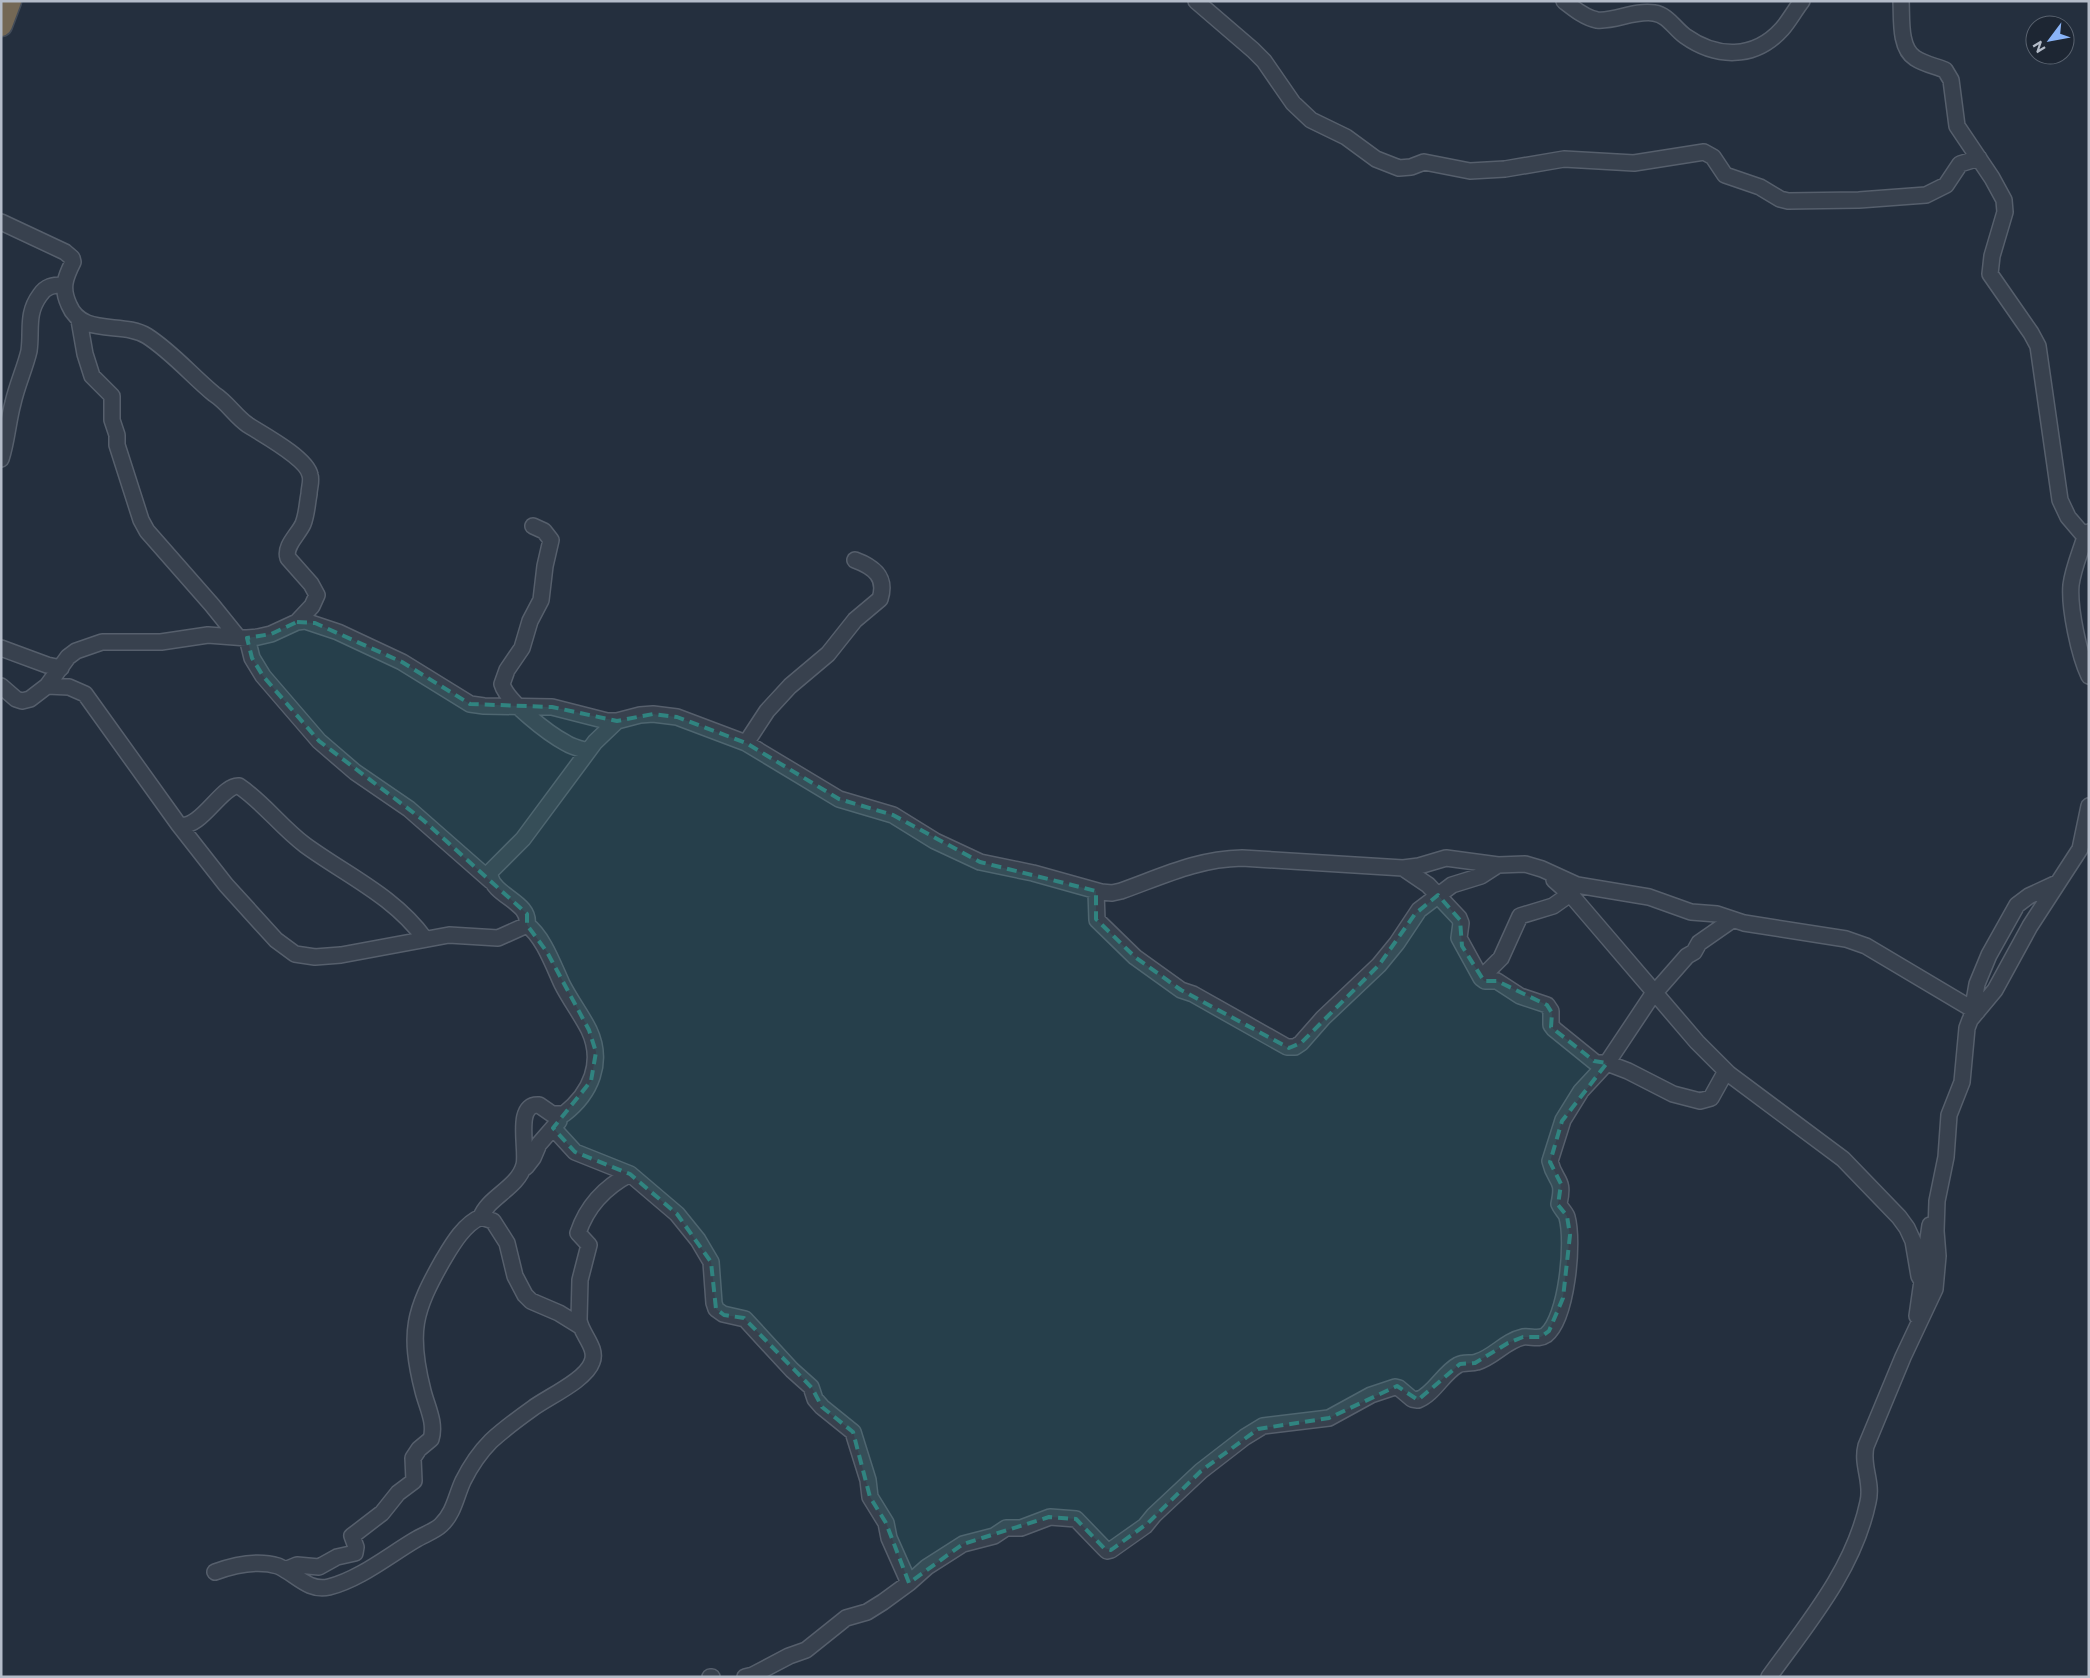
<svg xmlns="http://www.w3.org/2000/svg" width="2090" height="1678" font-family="Montserrat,sans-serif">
<rect width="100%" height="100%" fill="#242f3e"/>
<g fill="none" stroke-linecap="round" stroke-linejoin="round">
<g stroke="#565f6c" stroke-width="18">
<path id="minor" d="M1196 1 1253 50 1264 61 1293 103 1311 120 1346 137 1376 159 1399 168 1411 167 1424 162 1470 171 1505 169 1564 159 1634 163 1704 152 1713 157 1725 175 1760 187 1780 199 1788 201 1859 200 1926 195 1946 185 1960 164 1979 158
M1564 1C1573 8 1585 18 1597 20 1614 22 1634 10 1654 13 1668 15 1674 28 1685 36 1716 58 1754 60 1782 29 1789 21 1795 10 1802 1
M1901 1C1902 18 1899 48 1915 58 1924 64 1935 66 1945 70L1951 80 1957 126 1992 178 2004 200 2005 212 1992 256 1990 274 2031 333 2038 346 2060 500 2068 517 2085 537
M1 222 65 252 72 258 73 262C65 278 61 288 69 305 82 337 123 321 147 336 172 352 192 376 214 394 228 403 235 416 248 425 262 434 307 458 310 475 312 481 309 488 309 494 307 504 307 514 303 524 298 535 284 546 288 558L311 584 317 595 312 606 297 622
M79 320 85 354 92 376 112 396V420L117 435V445L141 520 147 531 212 605 237 636
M1 459C7 441 8 421 13 403 17 385 25 368 29 351 32 330 26 314 40 295 46 286 53 285 63 285
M533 526 544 531 551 540 545 566 541 600 530 621 522 648 507 670 502 684C507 702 549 734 566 743 572 747 581 749 588 751
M2089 532 2085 537C2080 553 2073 569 2071 585 2069 608 2079 655 2089 676
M247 638 252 658 263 676 319 741 355 772 409 809 491 881
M1 648 47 665 61 668
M1 686 16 699 22 701 30 699 47 686 68 657 76 651 102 642H161L208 635 247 638 258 637 271 634 297 622 305 621 338 632 402 662 470 704 484 706 552 707 607 721H617L640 715 653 714 677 717 746 743 839 799 893 815 935 841 980 862 1033 873 1101 892 1112 893 1121 891C1163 876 1197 859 1242 858L1403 868 1419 866 1446 858 1498 865 1525 864 1542 869 1577 885 1649 897 1691 912 1717 914 1744 923 1846 939 1866 946 1977 1012
M47 686 69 687 85 694 179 825C201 830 222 784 239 786 263 802 281 827 305 845 346 875 394 896 425 939
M746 743 767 711 790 686 828 654 855 620 880 599C887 577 874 567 855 560
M179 825 226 885 276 940 295 954 315 957 341 955 449 935 498 938 527 925C543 936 554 967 562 984 570 1000 581 1014 589 1030 604 1062 591 1093 564 1114H552L539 1105C514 1103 528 1150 524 1165 518 1188 488 1197 481 1217
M1403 868 1428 885 1459 918 1461 923 1459 938 1481 978 1485 981H1497L1520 996 1547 1005 1551 1011V1025L1554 1029 1596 1063H1607L1628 1071 1673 1094 1700 1101 1711 1098 1726 1071
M1554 880 1572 896 1697 1042 1729 1074 1843 1159 1899 1217 1907 1228 1913 1241 1919 1276 1923 1283
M1096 891 1097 920 1135 957 1181 990 1193 994 1287 1047H1295L1301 1043 1323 1018 1379 965 1397 943 1419 910 1452 885 1481 876 1498 865
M527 925C531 902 495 897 490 876L491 871 523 839 595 742 617 721
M1481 978 1501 958 1520 916 1553 906 1570 894 1571 884
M1971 1018 1977 984 1989 955 2017 905 2029 896 2057 883
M553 1128 575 1152 630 1174 677 1214 698 1240 711 1262 714 1303 716 1309 723 1314 745 1319 792 1370 811 1387 815 1399 822 1407 853 1432 868 1480 870 1497 886 1523 889 1538 909 1583
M526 1167 533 1158 539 1144 559 1121
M1917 1316 1930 1225
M285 1570 297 1565 319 1567 337 1557 355 1553 356 1547 352 1536 382 1513 398 1493 414 1481 413 1458 419 1449 431 1439C436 1423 427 1407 423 1391 408 1332 414 1311 443 1260 452 1245 464 1224 481 1217L493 1221 507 1243 515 1276 525 1295 531 1301 559 1313 580 1326
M215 1572C234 1565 258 1560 278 1566 295 1573 308 1592 329 1587 360 1579 388 1556 415 1540 423 1535 435 1531 441 1525 454 1513 456 1496 463 1481 470 1467 480 1452 491 1441 504 1429 519 1418 533 1408 548 1397 586 1380 592 1362 598 1348 581 1334 579 1320L580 1280 589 1245 578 1233C587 1206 605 1187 630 1174
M710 1677H712
M745 1677 753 1675 789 1656 806 1650 846 1618 867 1612 883 1602 909 1583 927 1567 963 1544 994 1536 1006 1528H1021L1050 1517 1076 1519 1104 1548 1107 1551 1111 1550 1145 1526 1154 1515 1201 1471 1245 1437 1263 1426 1329 1418 1371 1395 1395 1387 1399 1388 1412 1399 1418 1400C1434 1394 1443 1373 1458 1365 1464 1362 1471 1364 1477 1362 1494 1357 1505 1341 1523 1337 1531 1336 1539 1340 1546 1335 1567 1318 1574 1242 1567 1217 1566 1213 1561 1209 1559 1204 1565 1177 1555 1183 1550 1161L1563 1120 1581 1091 1607 1063 1651 997 1687 956 1694 952 1699 943 1732 920
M1769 1677C1808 1623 1854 1569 1868 1502 1873 1482 1861 1465 1866 1446L1903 1357 1935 1289 1938 1256 1936 1231 1937 1201 1946 1157 1949 1115 1962 1082 1967 1028 1970 1020 1995 990 2030 926 2080 849 2089 806"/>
</g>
<g stroke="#434c59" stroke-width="25">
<path id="highway" d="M1 25 10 1"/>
</g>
<use href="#minor" stroke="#38414e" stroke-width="15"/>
<use href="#highway" stroke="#746855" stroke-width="22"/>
</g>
<path fill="#308480" fill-opacity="0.2" stroke="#308480" stroke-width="4" stroke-dasharray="10 6" stroke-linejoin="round" d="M297 622 315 623 402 662 470 704 552 707 617 721 653 714 677 717 746 743 839 799 893 815 980 862 1096 891V919L1135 957 1181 990 1289 1048 1301 1043 1379 965 1415 914 1438 895 1460 920 1462 946 1484 981H1497L1547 1005 1552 1013 1551 1027 1594 1061 1607 1063 1562 1121 1550 1162 1561 1184 1558 1205 1567 1216 1570 1235 1563 1298 1549 1331 1541 1337H1523L1508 1343 1475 1363 1460 1364 1418 1400 1397 1386 1329 1418 1258 1429 1201 1471 1148 1523 1111 1550 1104 1548 1076 1519 1049 1517 963 1544 909 1583 886 1523 870 1497 853 1432 822 1407 812 1388 744 1318 724 1315 716 1309 711 1262 677 1214 630 1174 575 1152 553 1128 591 1081 596 1052 589 1030 547 952 527 925V914L423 820 319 741 263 676 252 658 247 638 271 634Z"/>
<rect width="2090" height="1678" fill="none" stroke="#b4bcc9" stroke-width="5"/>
<g transform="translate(2050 40) rotate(238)"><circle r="24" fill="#1d2633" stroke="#59626f"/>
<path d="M0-4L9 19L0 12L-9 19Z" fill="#8ab4f8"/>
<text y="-8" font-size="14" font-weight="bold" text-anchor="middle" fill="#b4bcc9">N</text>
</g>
</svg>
